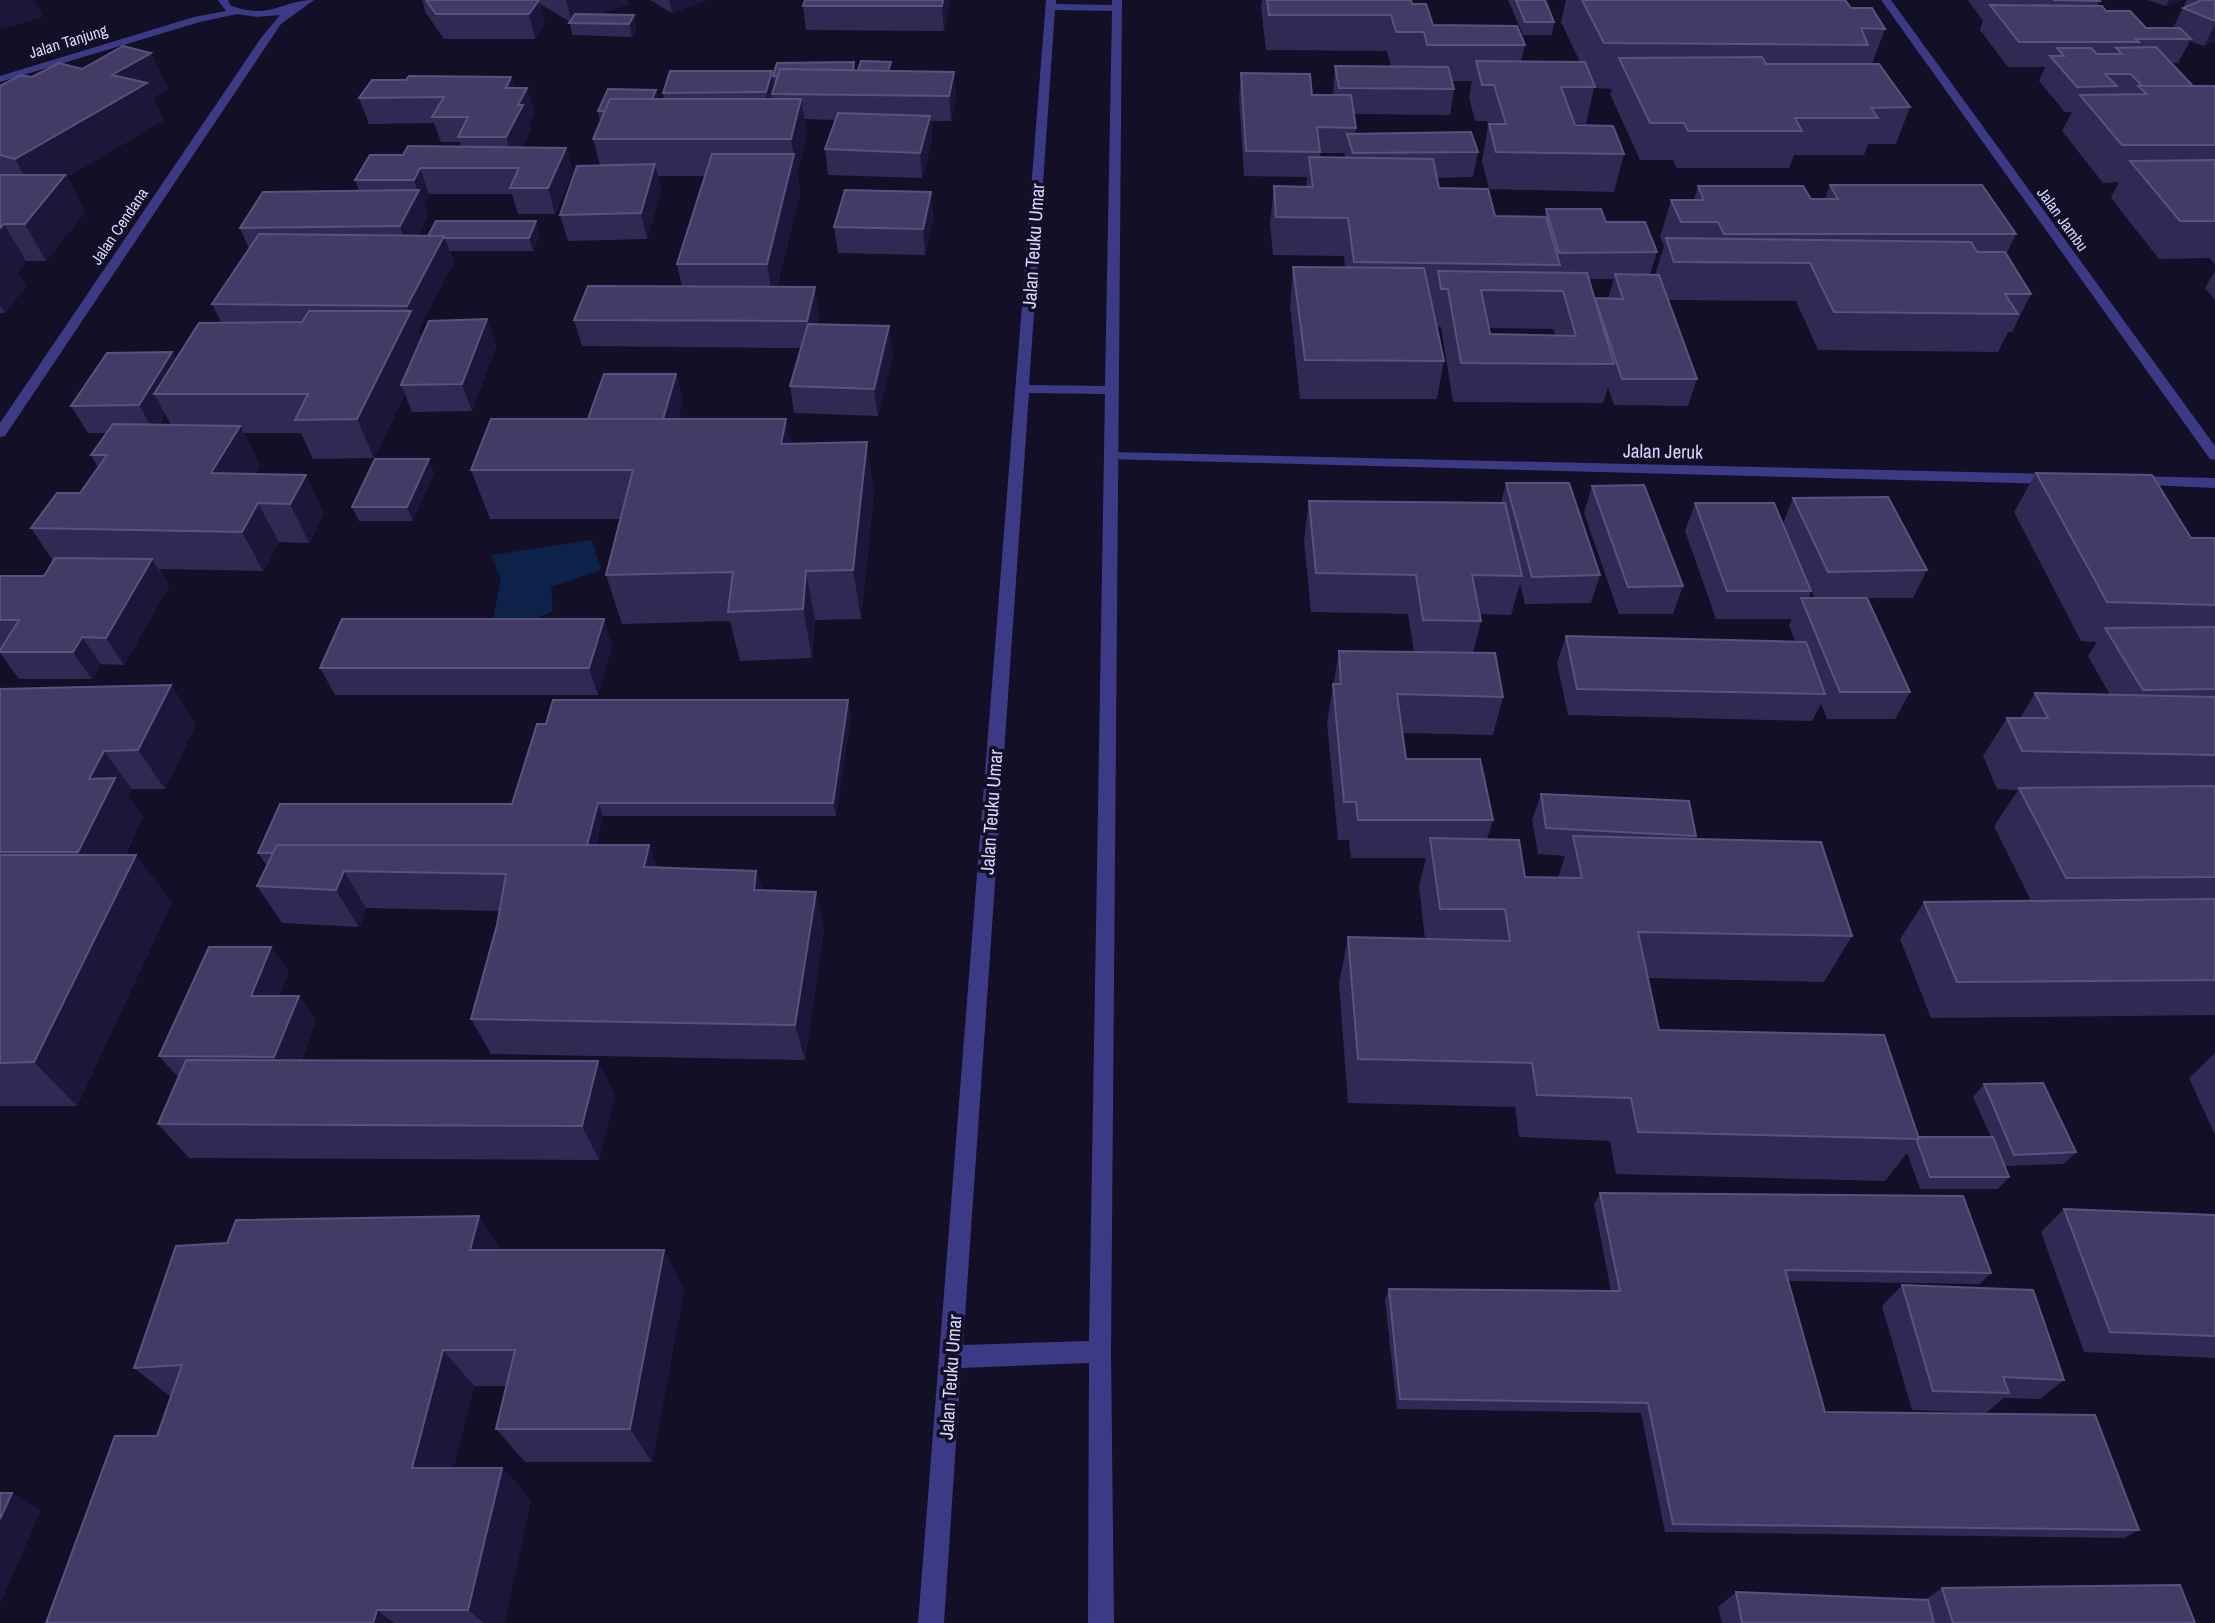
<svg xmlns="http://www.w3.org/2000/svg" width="2215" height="1623" font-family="'Archivo Narrow',sans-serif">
<rect width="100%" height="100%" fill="#130f26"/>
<path fill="#0c2248" d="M592 540 601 570 551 587 553 611 524 624 493 618 501 579 491 555Z"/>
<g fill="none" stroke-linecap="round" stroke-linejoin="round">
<path fill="#3d3a85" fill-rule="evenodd" d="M218 0H228L230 5C270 21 281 0 314 0L281 24 5 436 0 437V423L261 38 280 15 257 17 237 14 200 22 0 82V76L194 17 226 11Z
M1881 0H1891L2215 446V460L2210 459Z
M1111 452 2056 474 2063 479 2056 484 1106 459 1104 456Z
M2133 476 2215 478V488L2128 484 2126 481 2128 478Z"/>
<path fill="#3d3a85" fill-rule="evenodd" d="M1046 0H1056V4L1112 5V0H1122L1111 1352 1114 1623H1088L1089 1363 961 1368 944 1623H918ZM1055 10 1112 11 1105 386 1029 385ZM1029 393 1105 394 1089 1341 963 1345Z"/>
</g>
<path fill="#312854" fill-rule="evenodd" d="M422 0H628L629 4 599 14 634 15 636 28 632 37 572 35 570 22 540 4 545 24 535 39H444L426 13Z
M650 0H707L672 13Z
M950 0 944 31 806 30 803 6Z
M1262 0H1411L1412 4 1433 25 1525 45 1521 61 1580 62 1561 22 1566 0H1845L1851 8 1885 29 1872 64 1910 107 1896 144H1868L1864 155H1794L1789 168H1677L1673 160H1640L1610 94 1612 89 1594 88 1586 124 1574 123 1575 125 1624 154 1614 192 1489 189 1482 161 1488 126 1487 121H1475L1469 97 1472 81H1452L1454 89 1450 115 1354 114 1356 128 1355 134 1478 152 1473 177 1437 178 1439 188 1495 216 1545 217 1546 209 1606 222 1657 252 1650 275H1655L1664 246 1660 237 1671 200H1694L1698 186 1811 199H1825L1830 185 2016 234 2006 255 2031 294 2012 332H2008L1998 352 1818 350 1796 301 1668 300 1697 379 1688 406 1614 405 1608 387 1603 403 1453 402 1441 327H1437L1444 361 1437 399H1300L1290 306 1293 267 1345 268 1344 256 1273 255 1270 224 1274 186 1306 187 1307 177 1244 176 1239 98 1241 73 1312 95H1333L1335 66 1391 67 1387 51 1266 50 1261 7ZM1320 153H1345V157H1320ZM1589 279H1614L1608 298 1595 299ZM1489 328 1554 329 1555 335 1490 334Z
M1508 0H1545L1554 22 1552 35H1523Z
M1968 0H2099L2098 6 2106 11 2146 28H2173L2183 8 2185 7 2184 6 2187 0H2215V41L2204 46 2190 41 2178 63H2171L2193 86H2215V265L2210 258 2159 259 2111 198 2119 182 2103 183 2062 131 2072 112H2065L2039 81 2045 67H2008L1980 30 1983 21Z
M2148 0H2181L2166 6Z
M151 53 168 89 153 97 164 120 67 177 85 212 46 261H26L18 272 26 286 5 313H0V86L32 77 82 69Z
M854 62 855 70 954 72 956 97 951 121H931L932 141 922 178 828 175 825 149 835 120 804 119 807 135 797 173 800 192 777 287 819 314 817 324 893 353 878 416 794 413 790 386 801 348 582 346 574 320 682 287 677 264 705 176H657L661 190 647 239 568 241 560 215 600 165 593 139 600 121 598 111 656 90 658 99H664L663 93 772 71 775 86 773 76Z
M511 77 515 88H527L534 113 529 124 531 130 522 147 566 148 573 173 555 214H518L512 194H429L424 204 428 216 418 236H428L536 221 540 234 533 251H450L454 262 418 330 422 339 487 319 496 346 472 411 412 412 405 394 374 458 313 459 301 433H244L260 465 255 474 306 475 324 514 309 543 279 542 263 571 159 569 169 586 124 665 101 664 92 679H19L0 653V650L2 647H0V576H44L53 561 31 528 80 493 98 467 91 455 107 433H88L71 406 172 352 176 359 221 322 212 304 249 249 240 228 359 190 355 180 403 155 461 146 460 142H441L434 123 369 124 359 98 406 80ZM165 414 171 425H158L161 421Z
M931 192 933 218 925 255 838 253 834 227Z
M2215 271V300L2205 288Z
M676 374 683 401 678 419 790 443 874 491 861 619 815 620 812 658 740 661 730 621 622 624 606 575 620 519H490L471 470 588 419Z
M434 473 413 521H359L352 507Z
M2036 473 2191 538H2215V1015L1931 1018 1900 939 1924 902 2031 901 1994 826 2018 790 1997 789 1983 756 2007 718H2020L2035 693 2110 695 2088 656 2097 642 2081 641 2014 512Z
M1506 483 1600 575 1591 603 1525 604 1520 584 1511 615 1479 614 1481 621 1473 653 1503 697 1493 735 1402 733 1406 759 1493 820 1487 839 1525 877 1558 878 1565 856 1538 854 1532 820 1541 794 1696 836 1695 839 1852 936 1824 982 1648 978 1659 1030 1918 1137H1991L1973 1097 1984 1084 2076 1152 2064 1164 2005 1166 2009 1177 1998 1189H1920L1907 1153 1885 1181 1616 1174 1610 1141 1519 1137 1515 1107 1348 1103 1339 983 1348 937 1425 939 1419 886 1426 858H1351L1349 840H1338L1327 722 1339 651 1414 652 1408 614 1311 612 1304 540 1309 501 1501 503Z
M1592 486 1683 586 1673 614H1619L1584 513Z
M1793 498 1927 570 1913 598H1867L1910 692 1895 719H1827L1821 704 1812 721 1568 715 1557 663 1566 636 1795 641 1789 625 1792 619H1716L1685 531 1695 503 1783 523ZM1806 579 1815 598H1809L1811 591Z
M604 619 612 646 598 695H335L320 668Z
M171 685 196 724 165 789H132L128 796 143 816 125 855 172 902 77 1106H0V689Z
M848 700 851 714 836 816H603L596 845H649L657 867 756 871 762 890 816 892 824 929 805 1060 491 1054 471 1019 497 925 500 911 366 908 359 927 282 923 257 886 267 866 258 853 512 804 546 724Z
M289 972 279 996H299L316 1020 301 1060 598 1061 615 1096 599 1160 189 1158 158 1124 178 1077 159 1056Z
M2215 1053V1135L2189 1078Z
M1600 1193 1991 1273 1980 1284 1788 1281 1825 1412 2139 1530 2124 1538 1665 1532 1641 1413 1397 1409 1385 1300 1389 1289 1611 1291 1594 1204Z
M2064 1209 2215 1215V1358L2084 1352 2041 1232Z
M479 1216 501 1250 684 1289 652 1462H525L496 1429 506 1386H474L453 1468H502L531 1500 504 1623H46L157 1436 171 1397 134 1368 227 1243Z
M1902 1285 2064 1380 2040 1399 2004 1398 1986 1413 1912 1410 1882 1306Z
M1942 1588 2195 1623H1722L1718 1607 1736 1592 1925 1600Z"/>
<path fill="#1d163a" d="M0 0H35L43 17 0 30Z
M539 0 545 24 535 39 529 14Z
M566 0H628L629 4 572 23Z
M669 0H707L672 13Z
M943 0H950L944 31 942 6Z
M2169 0H2181L2166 6Z
M634 15 636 28 632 37 629 24Z
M2215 25V41L2204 46Z
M151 53 168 89 153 97 164 120 67 177 85 212 46 261 25 224 35 196 15 159 112 75Z
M772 71 776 94H772L774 105 770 118 766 92Z
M954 72 956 97 951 121 949 96Z
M511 77 519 102 506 88Z
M527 88 534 113 529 124 531 130 514 163 506 137 518 105Z
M656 90 658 103 646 111Z
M801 99 807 135 797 173 800 192 773 302 767 264 794 157 791 139Z
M930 116 932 141 922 178 920 153Z
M566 148 573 173 555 214 548 188Z
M655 164 661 190 647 239 641 213Z
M420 168 429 194 424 204 428 216 410 253 400 226 418 192 414 180Z
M931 192 933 218 925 255 923 229Z
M536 221 540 234 533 251 529 238Z
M4 224 26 261 18 272 26 286 5 313 0 305V228Z
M444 236 454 262 418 330 426 349 401 385 405 394 374 458 357 419 410 313 407 306Z
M815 287 819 314 811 348 807 321Z
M487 319 496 346 472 411 462 384Z
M889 326 893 353 878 416 874 389Z
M172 352 186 379 154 394 165 414 154 432 139 405Z
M676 374 683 401 668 453 661 426Z
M786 419 795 469 781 444Z
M240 426 260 465 232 512 211 473Z
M867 442 874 491 861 619 853 570Z
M429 459 434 473 413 521 407 507Z
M306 475 324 514 309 543 290 504Z
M258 503 279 542 263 571 242 532Z
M152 559 169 586 124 665 106 638Z
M806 571 815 620 812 658 803 609Z
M604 619 612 646 598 695 589 668Z
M82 637 101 664 92 679 73 652Z
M171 685 196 724 165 789 138 750Z
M848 700 851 714 836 816 833 803Z
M104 751 132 789 128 796 143 816 108 889 78 852 89 779Z
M598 803 603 816 590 867 584 853Z
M649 845 662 882 644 867Z
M136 855 172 902 77 1106 34 1062Z
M344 871 366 908 359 927 336 890Z
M756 871 767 908 754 890Z
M816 892 824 929 805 1060 795 1025Z
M271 947 289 972 269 1020 251 996Z
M299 996 316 1020 292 1081 274 1057Z
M598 1061 615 1096 599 1160 582 1126Z
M479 1216 506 1256 470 1250Z
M664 1250 684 1289 652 1462 630 1429Z
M443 1350 474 1386 446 1500 412 1468Z
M502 1468 531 1500 504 1623H484L468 1610Z
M12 1493 41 1510 0 1604V1519Z
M377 1610 394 1623H373Z"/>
<path fill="#433a66" stroke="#5a527e" stroke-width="2" fill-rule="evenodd" d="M426 0H539L529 14H436Z
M805 0H943L942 6H803Z
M1267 0H1411L1412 4H1426L1433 25 1517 26 1525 45H1427L1424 32H1396L1391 15H1269Z
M1516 0H1545L1554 22H1525Z
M1582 0H1845L1851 8H1872L1885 29 1861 28 1868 45 1604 43Z
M2053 0H2099L2100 1Z
M2202 0H2215V21L2183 8Z
M1990 5 2102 6 2106 11H2130L2146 28H2180L2191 39H2136L2139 42H2019Z
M575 14 634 15 629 24 569 23Z
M123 46 151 53 112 75 147 83 15 159 0 155V86L21 75 32 77 59 63 82 69Z
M2156 47 2193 86H2142L2131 74H2105L2117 86 2077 87 2050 56H2064L2057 48H2091L2097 54H2122L2116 48Z
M1762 57 1766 64H1879L1910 107 1871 108 1878 118H1795L1802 131H1688L1684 123H1650L1619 58Z
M861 61 891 62 888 71 858 70Z
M1476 61 1585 62 1595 87H1561L1575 125 1613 126 1624 154 1496 152 1489 124H1506L1494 85H1482Z
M854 62 853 70 780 69 778 76H773L777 63Z
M1335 66 1448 67 1454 89 1339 88Z
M780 69 954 72 949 96 772 94Z
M670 71H772L766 92 663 93Z
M1241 73 1310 74 1312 95H1351L1356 128 1317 127 1320 152 1246 151Z
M409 76 511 77 506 88H527L518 105H523L506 137H458L468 117H432L444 97 359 98 372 80H406Z
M2138 86H2215V145H2122L2080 95 2147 94Z
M608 89 656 90 652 99H610L605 111H598Z
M610 99H801L791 139H593Z
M838 113 930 116 920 153 825 149Z
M1471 132 1478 152 1353 153 1347 134Z
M408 146 566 148 548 188H510L519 168H420L414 180H355L370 155H403Z
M712 154H794L767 264H677Z
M1309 157 1433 159 1439 188 1488 189 1495 216 1546 217 1560 265 1354 262 1348 218 1276 217 1274 186 1313 187Z
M2215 160V221H2180L2130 161Z
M655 164 641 213 560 215 577 166Z
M0 175H65L25 224H4L0 228Z
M1830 185H1982L2016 234H1724L1718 222H1681L1671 200H1704L1698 186H1803L1811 199H1838Z
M419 190 400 226 240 228 263 192Z
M845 190 931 192 923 229 834 227Z
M1546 209H1601L1606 222H1645L1657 252 1559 253Z
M436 221H536L529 238H445L444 236H428Z
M259 234 444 236 407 306 212 304Z
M1666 238 1971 242 1977 252H2005L2031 294H2005L2018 314 1834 312 1810 263 1674 262Z
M1293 267 1424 268 1444 361 1305 360Z
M1438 271 1587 273 1614 364 1461 363 1448 289H1441ZM1481 290 1563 291 1576 336 1490 334Z
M1615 274 1659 275 1697 379H1622L1595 298 1623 299Z
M588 286 815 287 807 321 574 320Z
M309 311H411L357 419 295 420 308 394H154L199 323 302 322Z
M487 319 462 384 401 385 429 321Z
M808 324 889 326 874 389 790 386Z
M172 352 139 405 71 406 107 353Z
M604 374H676L663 419H588Z
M491 419H786L781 444 867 442 853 570 806 571 803 609 728 612 733 572 606 575 633 470H471Z
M113 424 240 426 211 473 306 475 290 504 258 503 242 532 31 528 57 493H80L107 455H91Z
M375 459H429L407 507H352Z
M2036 473 2152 475 2191 538H2215V605L2107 602Z
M1506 483H1569L1600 575 1532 577Z
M1644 485 1683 586 1628 587 1592 486Z
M1888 497 1927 570 1828 572 1793 498Z
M1309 501 1505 503 1522 576 1472 575 1481 621 1423 620 1416 575 1316 573Z
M1695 503H1774L1811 591H1727Z
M55 558 152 559 106 638 82 637 73 652H0V650L19 620H0V576H44Z
M1801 598H1867L1910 692H1840Z
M342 619H604L589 668H320Z
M2215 627V689L2143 690 2105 628Z
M1566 636 1806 642 1825 694 1577 689Z
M1339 651 1495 653 1503 697 1397 694 1406 759H1480L1493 820H1358L1356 802H1344L1333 684H1341Z
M171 685 138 750 104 751 89 779 115 778 78 852H0V689Z
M2035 693 2215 697V755L2022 751 2007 718H2048Z
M553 700H848L833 803H598L587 845H277L273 853H258L280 804H512L537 724H546Z
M2215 786V877L2066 878 2019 788Z
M1541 794 1689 801 1696 836 1546 828Z
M1573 836 1821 842 1852 936 1638 932 1659 1030 1884 1035 1919 1139 1638 1132 1631 1098 1537 1095 1532 1063 1358 1059 1348 937 1510 941 1505 909H1440L1430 838 1519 840 1525 877 1582 878Z
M277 845H649L644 867 756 871 754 890 816 892 795 1025 471 1019 497 925 506 874 344 871 336 890 257 886Z
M0 855H136L34 1062 0 1063Z
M2215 899V980L1957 982 1924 902Z
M209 947H271L251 996H299L274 1057 159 1056Z
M186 1060 598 1061 582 1126 158 1124Z
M2043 1083 2076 1152 2014 1155 1984 1084Z
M1918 1137H1993L2009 1177H1930L1917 1141 1919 1139Z
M1600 1193 1963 1196 1991 1273 1785 1270 1825 1412 2095 1415 2139 1530 1673 1524 1648 1403 1400 1399 1389 1289 1620 1291Z
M2064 1209 2215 1215V1336L2110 1332Z
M479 1216 470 1250H664L630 1429H496L515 1350H443L412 1468H502L468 1610H377L373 1623H46L115 1436H157L182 1365 134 1368 176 1246 227 1243 236 1220Z
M1902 1285 2033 1290 2064 1380 2003 1377 2009 1393 1933 1391Z
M0 1493H12L0 1519Z
M2180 1585 2195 1623H1953L1942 1588Z
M1736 1592 1928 1600 1934 1623H1742Z"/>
<g text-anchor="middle" stroke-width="7" stroke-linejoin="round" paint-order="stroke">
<g font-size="16" fill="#d9d4ff" stroke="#130f26">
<text transform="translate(68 41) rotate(-17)" y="6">Jalan Tanjung</text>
<text transform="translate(2063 219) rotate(54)" y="6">Jalan Jambu</text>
<text transform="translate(119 226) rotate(-56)" y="6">Jalan Cendana</text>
</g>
<g font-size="19" fill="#d9d4ff" stroke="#130f26">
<text transform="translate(1033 246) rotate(-86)" y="7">Jalan Teuku Umar</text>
<text transform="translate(1663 451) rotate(1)" y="7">Jalan Jeruk</text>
<text transform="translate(991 812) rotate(-86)" y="7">Jalan Teuku Umar</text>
<text transform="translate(950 1377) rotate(-86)" y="7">Jalan Teuku Umar</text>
</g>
</g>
</svg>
